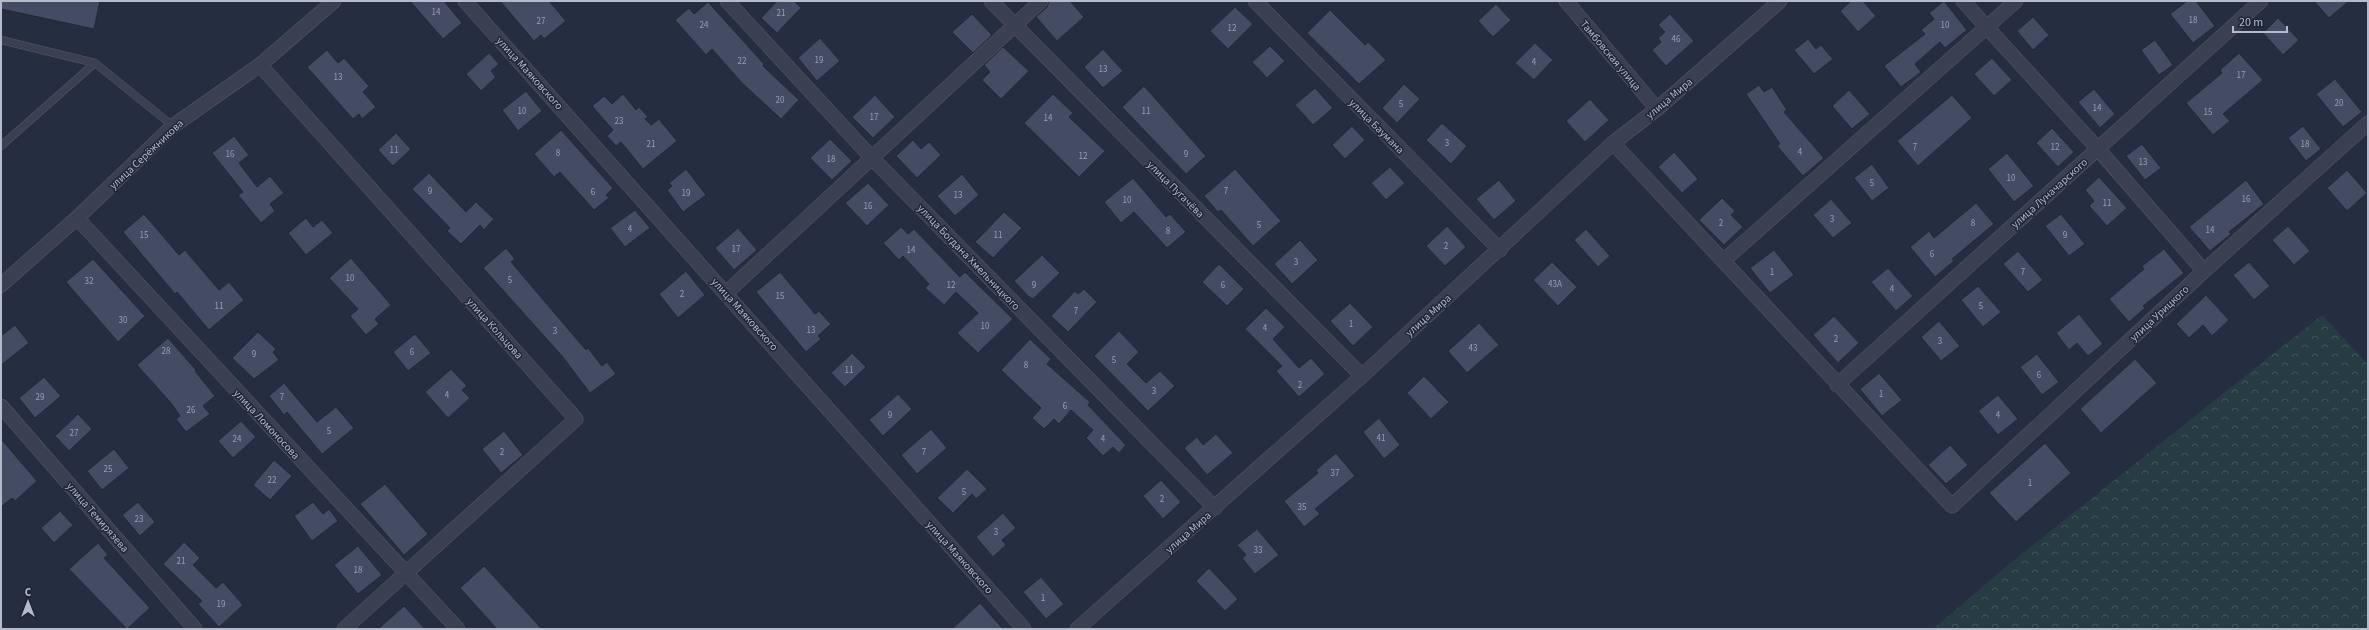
<svg xmlns="http://www.w3.org/2000/svg" width="2369" height="630" font-family="'Source Sans 3',sans-serif">
<defs>
<pattern id="forest-crowns" width="20" height="18" patternUnits="userSpaceOnUse"><rect width="20" height="18" fill="#273b42"/><path d="M2 6a3 3 0 1 1 6 0M12 15a3 3 0 1 1 6 0" fill="none" stroke="#44555c"/></pattern>
</defs>
<rect width="100%" height="100%" fill="#252d41"/>
<path fill="url(#forest-crowns)" d="M2322 315 2368 364V629H1933L2009 564Z"/>
<path fill="#444c63" stroke="#202738" d="M1 1H100L94 29 1 9Z
M410 1H444L462 23 443 39Z
M500 1H549L566 21 544 39 541 35 534 41Z
M777 1H794L801 8 777 33 761 18Z
M1049 1H1070L1084 17 1057 41 1036 17 1047 7Z
M1851 1H1863L1876 16 1858 32 1840 11Z
M1944 1 1967 30 1945 48 1940 42 1915 64 1921 72 1901 87 1884 66 1925 34 1921 30 1934 19 1929 13Z
M2187 1H2196L2215 26 2193 43 2170 14Z
M2314 1H2349L2329 18Z
M708 2 764 64 763 66 799 100 781 119 742 83 712 49 706 55 675 20 689 8 694 14Z
M1496 4 1511 20 1493 37 1478 21Z
M1235 7 1253 24 1228 49 1210 31Z
M1330 10 1365 45 1368 42 1386 60 1359 84 1307 33Z
M972 14 992 35 973 53 952 32Z
M1670 14 1694 41 1666 66 1652 50 1661 42 1658 38 1665 32 1658 25Z
M2033 17 2049 35 2033 50 2017 31Z
M2278 18 2299 40 2283 55 2263 33Z
M820 38 840 61 817 81 798 58Z
M1808 39 1816 49 1821 45 1833 59 1814 74 1794 50Z
M2155 40 2173 65 2159 75 2141 50Z
M1535 43 1553 60 1534 80 1515 63Z
M1270 46 1285 61 1267 78 1252 62Z
M1003 47 1029 71 1001 99 982 80 990 72 984 65Z
M1103 49 1123 71 1103 88 1084 67Z
M327 50 338 63 344 58 369 86 363 92 376 107 362 119 359 114 353 119 307 67Z
M489 53 499 64 491 71 496 77 481 91 466 74Z
M2239 53 2263 80 2223 114 2230 121 2213 135 2186 103 2222 73 2220 70Z
M1992 58 2012 80 1994 96 1974 74Z
M2335 79 2362 112 2343 127 2316 94Z
M1404 84 1420 99 1397 123 1382 108Z
M1759 85 1764 92 1772 87 1787 110 1784 112 1824 158 1803 176 1777 146 1780 144 1746 94Z
M1144 86 1206 156 1186 174 1122 107Z
M1315 88 1333 108 1313 125 1295 105Z
M2094 89 2115 114 2100 128 2078 102Z
M1849 90 1870 114 1852 129 1832 106Z
M526 91 542 111 518 131 502 110Z
M623 94 636 110 639 107 648 117 645 119 651 125 659 119 677 141 643 169 621 142 616 146 607 136 613 130 592 106 604 96 612 104Z
M1053 94 1073 113 1069 117 1105 151 1079 177 1024 123Z
M875 95 895 117 873 138 852 117Z
M1952 95 1972 118 1918 166 1897 141Z
M1590 99 1609 120 1585 142 1566 121Z
M1442 123 1467 146 1451 164 1426 140Z
M1352 126 1365 140 1345 159 1332 145Z
M2303 126 2321 149 2306 161 2288 138Z
M2052 128 2074 152 2058 167 2036 143Z
M561 130 613 188 606 195 609 198 594 210 560 172 554 177 534 154Z
M396 133 411 149 393 166 378 150Z
M234 136 249 155 239 163 257 187 270 176 284 193 270 204 275 211 261 223 238 195 243 192 212 153Z
M830 139 852 161 832 180 810 158Z
M913 140 921 149 929 142 941 155 917 178 896 156Z
M2142 144 2161 168 2145 180 2126 156Z
M1674 152 1698 179 1682 193 1658 167Z
M2007 153 2034 186 2014 202 1988 169Z
M1872 164 1889 188 1872 201 1854 178Z
M1390 167 1405 183 1386 200 1371 183Z
M686 169 706 195 683 212 667 190 672 186 669 183Z
M1235 169 1281 221 1253 246 1221 210 1218 212 1204 196Z
M2347 170 2367 193 2347 211 2327 188Z
M429 173 466 212 476 202 494 219 484 230 480 225 461 244 447 231 450 228 412 189Z
M962 174 979 195 955 216 937 196Z
M2099 177 2127 208 2107 226 2089 206 2094 201 2085 190Z
M1133 178 1166 217 1170 214 1186 232 1167 248 1134 212 1121 223 1104 202Z
M1499 180 1516 201 1494 220 1476 199Z
M2246 180 2264 204 2229 232 2231 234 2210 251 2189 227Z
M868 183 889 205 867 226 845 203Z
M1722 198 1735 211 1731 215 1743 227 1724 245 1699 220Z
M1831 199 1852 223 1833 238 1813 215Z
M1976 203 1994 224 1952 259 1954 261 1935 277 1910 247 1929 231 1934 238Z
M635 210 650 228 625 247 610 228Z
M1004 212 1022 228 993 258 975 242Z
M144 214 179 255 185 250 219 290 229 282 244 300 209 330 177 292 175 294 123 232Z
M2061 214 2085 244 2069 256 2045 226Z
M306 218 313 227 322 220 333 233 306 255 288 233Z
M1447 226 1466 247 1445 266 1426 246Z
M2288 226 2310 251 2294 265 2272 240Z
M901 227 908 234 914 229 960 277 965 272 1013 319 978 353 957 333 978 313 956 292 944 305 925 288 929 284 903 256 899 260 883 243Z
M738 228 757 250 734 270 715 248Z
M1586 229 1610 256 1598 267 1574 240Z
M1300 240 1318 260 1292 284 1274 264Z
M506 248 515 259 511 262 586 350 588 348 602 366 607 362 616 374 590 393 562 356 483 268Z
M2164 249 2184 273 2143 306 2145 308 2129 322 2109 299 2144 269 2142 266Z
M1774 250 1794 275 1770 293 1750 268Z
M2018 251 2043 280 2028 292 2003 264Z
M1042 255 1060 273 1033 299 1028 296 1014 281Z
M351 258 391 305 375 319 379 324 366 335 350 316 358 309 329 278Z
M93 259 145 316 118 342 66 282Z
M1552 262 1577 287 1558 306 1533 280Z
M2249 262 2270 286 2254 300 2233 275Z
M1219 264 1244 289 1227 306 1202 282Z
M1888 268 1913 296 1896 311 1871 282Z
M686 271 705 295 678 318 659 294Z
M780 272 815 314 819 311 831 324 818 336 821 339 806 352 756 292Z
M1978 286 2001 312 1983 327 1961 300Z
M1084 289 1097 302 1068 332 1051 316 1075 291 1078 294Z
M2206 295 2229 320 2212 336 2203 325 2189 338 2176 324Z
M1350 303 1373 327 1353 346 1330 321Z
M1266 308 1285 327 1273 339 1299 368 1311 358 1325 374 1299 397 1276 371 1282 366 1245 329Z
M2079 314 2103 344 2088 356 2077 343 2069 350 2056 333Z
M1834 316 1859 343 1838 363 1813 335Z
M1939 321 1960 346 1941 361 1921 337Z
M1479 323 1499 345 1467 373 1448 351Z
M15 325 29 343 1 365V336Z
M1119 331 1139 352 1127 364 1146 383 1160 371 1175 386 1148 411 1094 356Z
M258 332 276 349 273 352 279 360 254 379 232 358Z
M415 334 431 353 408 371 393 352Z
M168 338 196 370 195 371 215 396 203 406 210 414 186 432 176 419 180 416 171 403 137 365Z
M1030 339 1051 359 1047 364 1090 402 1088 405 1126 445 1119 453 1113 447 1103 456 1086 438 1093 430 1071 410 1059 424 1054 419 1044 429 1032 418 1041 408 1001 370Z
M852 353 866 367 845 387 831 373Z
M2037 354 2059 382 2042 395 2020 367Z
M2135 359 2157 383 2101 433 2080 409Z
M451 369 467 386 462 390 470 398 448 418 425 392Z
M1879 373 1902 400 1882 416 1860 389Z
M1424 376 1449 402 1431 419 1407 393Z
M44 377 61 396 35 418 19 398Z
M284 383 317 422 336 407 354 428 322 454 287 412 284 415 269 396Z
M898 394 912 409 883 436 869 420Z
M1998 395 2018 419 1998 435 1978 411Z
M78 414 92 429 69 451 55 436Z
M1379 418 1400 445 1384 459 1363 432Z
M241 421 256 437 233 458 218 441Z
M931 429 947 448 917 474 901 455Z
M504 431 523 455 501 473 482 449Z
M1216 434 1233 453 1207 475 1184 448 1197 437 1203 445Z
M1 439 37 481 15 501 12 498 1 507Z
M2045 443 2071 473 2016 522 1989 493Z
M1950 445 1968 465 1946 484 1928 465Z
M114 449 129 468 102 490 87 471Z
M1336 453 1355 476 1315 509 1320 514 1304 527 1284 501 1318 473 1316 470Z
M274 460 292 476 270 500 253 485Z
M967 469 987 489 976 499 972 494 953 513 937 498Z
M1161 480 1181 502 1163 519 1143 496Z
M385 484 428 534 404 555 360 504Z
M138 502 155 522 140 536 122 515Z
M313 502 323 514 329 509 338 521 312 541 294 516Z
M60 511 73 525 54 543 41 528Z
M1003 513 1016 528 1002 540 1006 545 993 557 976 537Z
M1257 529 1279 555 1255 574 1242 558 1246 555 1237 545Z
M184 542 200 558 193 565 216 588 223 582 243 605 219 627 198 604 202 601 163 564Z
M98 543 108 555 104 558 150 608 127 629 69 569Z
M358 546 382 575 358 594 334 565Z
M484 566 542 629H497L460 588Z
M1209 568 1238 599 1225 611 1196 581Z
M1041 577 1064 604 1046 619 1023 592Z
M980 603 1003 629H952Z
M404 606 425 629H378Z"/>
<g fill="none" stroke-linecap="round" stroke-linejoin="round">
<g stroke="#545b6b" stroke-width="8">
<path id="service" d="M1 40 95 63 173 126
M1 146 95 63"/>
</g>
<g stroke="#545b6b" stroke-width="15">
<path id="minor" d="M465 1 1024 629
M727 1 872 158 1215 508
M991 1 1362 376
M1255 1 1500 250
M1566 1 1657 109
M1963 1 2098 149 2204 271
M260 65 576 419 344 629
M1613 143 1952 506 2204 271 2368 123
M77 218 458 629
M1723 261 2016 1
M1 285 77 218 173 126 260 65 334 1
M726 293 1041 1
M1837 385 2261 1
M1 406 195 629
M1077 629 1362 376 1613 143 1657 109 1780 1"/>
</g>
<use href="#service" stroke="#3a4051" stroke-width="7"/>
<use href="#minor" stroke="#3a4051" stroke-width="14"/>
</g>
<g text-anchor="middle" stroke-width="3" stroke-linejoin="round" paint-order="stroke">
<g font-size="9" fill="#9a9fb1">
<text x="436" y="15">14</text>
<text x="781" y="16">21</text>
<text x="2193" y="23">18</text>
<text x="541" y="24">27</text>
<text x="704" y="28">24</text>
<text x="1945" y="28">10</text>
<text x="1232" y="31">12</text>
<text x="1676" y="42">46</text>
<text x="819" y="63">19</text>
<text x="742" y="64">22</text>
<text x="1534" y="65">4</text>
<text x="1103" y="72">13</text>
<text x="2241" y="78">17</text>
<text x="338" y="80">13</text>
<text x="780" y="103">20</text>
<text x="2339" y="106">20</text>
<text x="1401" y="107">5</text>
<text x="2097" y="111">14</text>
<text x="522" y="114">10</text>
<text x="1146" y="114">11</text>
<text x="2208" y="115">15</text>
<text x="874" y="120">17</text>
<text x="1048" y="121">14</text>
<text x="619" y="124">23</text>
<text x="1447" y="146">3</text>
<text x="651" y="147">21</text>
<text x="2305" y="147">18</text>
<text x="1915" y="150">7</text>
<text x="2055" y="150">12</text>
<text x="394" y="153">11</text>
<text x="1800" y="155">4</text>
<text x="558" y="156">8</text>
<text x="230" y="157">16</text>
<text x="1186" y="157">9</text>
<text x="1083" y="159">12</text>
<text x="831" y="162">18</text>
<text x="2143" y="165">13</text>
<text x="2011" y="181">10</text>
<text x="1872" y="186">5</text>
<text x="430" y="194">9</text>
<text x="1226" y="194">7</text>
<text x="593" y="195">6</text>
<text x="686" y="196">19</text>
<text x="958" y="198">13</text>
<text x="2246" y="202">16</text>
<text x="1127" y="203">10</text>
<text x="2107" y="206">11</text>
<text x="868" y="209">16</text>
<text x="1832" y="222">3</text>
<text x="1721" y="226">2</text>
<text x="1973" y="226">8</text>
<text x="1259" y="228">5</text>
<text x="630" y="232">4</text>
<text x="2210" y="233">14</text>
<text x="1168" y="234">8</text>
<text x="144" y="238">15</text>
<text x="998" y="238">11</text>
<text x="2065" y="238">9</text>
<text x="1446" y="249">2</text>
<text x="736" y="252">17</text>
<text x="911" y="253">14</text>
<text x="1932" y="257">6</text>
<text x="1296" y="265">3</text>
<text x="1772" y="275">1</text>
<text x="2023" y="275">7</text>
<text x="350" y="281">10</text>
<text x="510" y="283">5</text>
<text x="89" y="284">32</text>
<text x="1555" y="287">43А</text>
<text x="951" y="288">12</text>
<text x="1034" y="288">9</text>
<text x="1223" y="288">6</text>
<text x="1892" y="292">4</text>
<text x="682" y="297">2</text>
<text x="780" y="299">15</text>
<text x="219" y="309">11</text>
<text x="1981" y="309">5</text>
<text x="1076" y="314">7</text>
<text x="123" y="323">30</text>
<text x="1351" y="327">1</text>
<text x="985" y="329">10</text>
<text x="1265" y="331">4</text>
<text x="811" y="333">13</text>
<text x="555" y="334">3</text>
<text x="1836" y="342">2</text>
<text x="1940" y="344">3</text>
<text x="1473" y="351">43</text>
<text x="166" y="354">28</text>
<text x="412" y="355">6</text>
<text x="254" y="357">9</text>
<text x="1114" y="363">5</text>
<text x="1026" y="368">8</text>
<text x="849" y="373">11</text>
<text x="2039" y="378">6</text>
<text x="1300" y="388">2</text>
<text x="1154" y="394">3</text>
<text x="1881" y="397">1</text>
<text x="447" y="398">4</text>
<text x="40" y="400">29</text>
<text x="282" y="400">7</text>
<text x="1065" y="409">6</text>
<text x="191" y="413">26</text>
<text x="890" y="418">9</text>
<text x="1998" y="418">4</text>
<text x="329" y="434">5</text>
<text x="74" y="436">27</text>
<text x="1381" y="441">41</text>
<text x="237" y="442">24</text>
<text x="1103" y="442">4</text>
<text x="502" y="455">2</text>
<text x="924" y="455">7</text>
<text x="108" y="472">25</text>
<text x="1335" y="476">37</text>
<text x="272" y="483">22</text>
<text x="2030" y="486">1</text>
<text x="964" y="495">5</text>
<text x="1162" y="502">2</text>
<text x="1302" y="510">35</text>
<text x="139" y="522">23</text>
<text x="996" y="535">3</text>
<text x="1258" y="553">33</text>
<text x="181" y="564">21</text>
<text x="358" y="573">18</text>
<text x="1043" y="601">1</text>
<text x="221" y="607">19</text>
</g>
<g font-size="11" fill="#b6bbcb" stroke="#1e2536">
<text transform="translate(1611 55) rotate(50)" y="4">Тамбовская улица</text>
<text transform="translate(530 73) rotate(48)" y="4">улица Маяковского</text>
<text transform="translate(1669 98) rotate(-40)" y="4">улица Мира</text>
<text transform="translate(1377 126) rotate(45)" y="4">улица Баумана</text>
<text transform="translate(146 154) rotate(-43)" y="4">улица Серёжникова</text>
<text transform="translate(1176 189) rotate(45)" y="4">улица Пугачёва</text>
<text transform="translate(2049 193) rotate(-42)" y="4">улица Луначарского</text>
<text transform="translate(969 257) rotate(46)" y="4">улица Богдана Хмельницкого</text>
<text transform="translate(2159 313) rotate(-43)" y="4">улица Урицкого</text>
<text transform="translate(745 314) rotate(48)" y="4">улица Маяковского</text>
<text transform="translate(1428 315) rotate(-42)" y="4">улица Мира</text>
<text transform="translate(495 328) rotate(48)" y="4">улица Кольцова</text>
<text transform="translate(267 424) rotate(47)" y="4">улица Ломоносова</text>
<text transform="translate(98 517) rotate(49)" y="4">улица Темирязева</text>
<text transform="translate(1188 532) rotate(-41)" y="4">улица Мира</text>
<text transform="translate(960 557) rotate(48)" y="4">улица Маяковского</text>
</g>
</g>
<rect width="2369" height="630" fill="none" stroke="#b6bbcb" stroke-width="4"/>
<g transform="translate(28 602)" stroke="#1e2536" stroke-width="3" paint-order="stroke">
<path d="M0-3L7 15L0 10L-7 15Z" fill="#b6bbcb"/>
<text y="-6" font-size="11" font-weight="bold" text-anchor="middle" fill="#b6bbcb">С</text>
</g>
<path d="M2233 26v6h54v-6" fill="none" stroke="#b6bbcb" stroke-width="2"/>
<text x="2239" y="26" font-size="12" fill="#b6bbcb" stroke="#1e2536" stroke-width="3" paint-order="stroke">20 m</text>
</svg>
